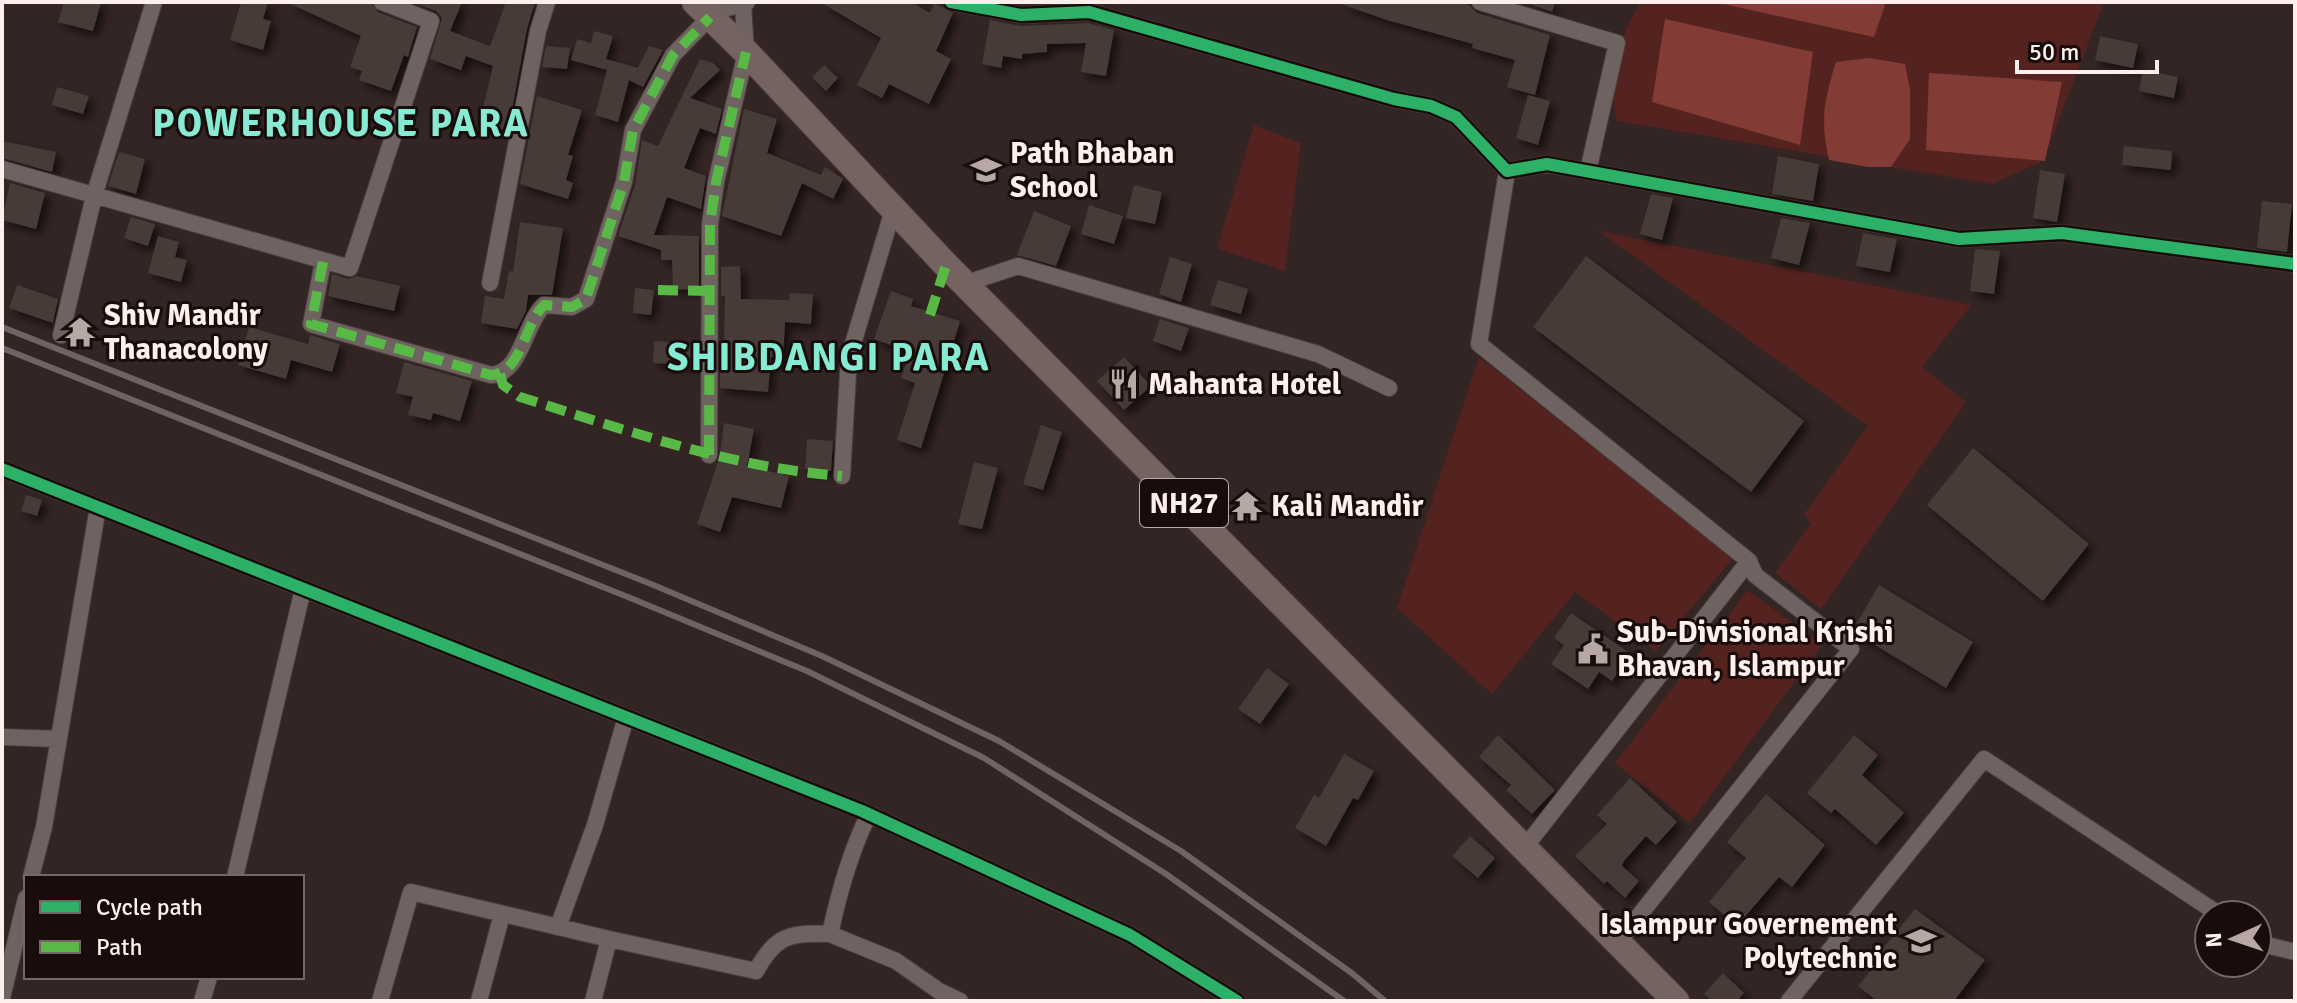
<svg xmlns="http://www.w3.org/2000/svg" width="2297" height="1003" font-family="Signika,sans-serif">
<defs>
<filter id="shadow"><feDropShadow dx="5.5" dy="5.5" stdDeviation="4" flood-color="#0009"/></filter>
</defs>
<rect width="100%" height="100%" fill="#332523"/>
<path fill="#542320" d="M1640 2H2104L2043 161 1992 184 1616 121 1609 63Z
M1254 125 1301 143 1285 271 1217 248Z
M1599 231 1971 305 1922 367 1966 402 1821 609 1775 573 1811 524 1804 514 1868 426Z
M1479 357 1734 557 1656 651 1575 592 1492 694 1397 608Z
M1748 590 1822 645 1690 823 1615 763Z"/>
<path fill="#833c35" d="M1714 2H1886L1874 37Z
M1665 19 1813 52 1800 145 1652 102Z
M1869 58 1905 64 1910 90V139L1891 167H1868L1829 160C1820 119 1824 101 1836 62Z
M1929 73 2062 82 2045 161 1926 150Z"/>
<path fill="#473a39" filter="url(#shadow)" d="M64 2H101L93 31 58 22Z
M241 2H268L263 19 271 21 263 50 230 40Z
M286 2H371L378 12 417 27 408 57 404 55 391 91 359 80 362 71 350 67 361 36Z
M412 2H462L450 31 490 46 506 2H535L527 29 508 131 479 125 493 66 466 56 461 70 430 59 442 18 436 11Z
M820 2H911L930 13 934 3 953 13 936 51 951 59 929 104 889 84 882 98 857 85 881 38Z
M1342 2H1460L1469 5 1477 13 1550 35 1535 95 1507 87 1515 60 1472 48 1473 44 1387 20 1341 4Z
M1525 2H1555L1552 12Z
M990 20 1021 26 1088 23 1114 30 1106 76 1081 72 1086 43 1047 44V52L1022 54V59L1003 56 1001 68 982 64Z
M594 31 613 36 606 59 638 68 649 46 663 50 643 87 629 80 618 122 595 115 607 70 571 60 577 39 591 43Z
M2100 36 2138 44 2133 68 2095 60Z
M546 46 570 48 567 69 542 67Z
M700 59 713 63 720 70 690 98 722 109 716 134 700 128 684 168 706 176 701 209 667 197 654 235 699 236V290L673 289 672 260H661V250L618 236 635 185 642 140 658 146Z
M824 65 838 78 826 91 812 77Z
M2143 70 2178 77 2174 98 2139 91Z
M57 87 89 96 83 114 52 105Z
M1528 95 1550 101 1538 145 1516 138Z
M537 96 582 110 568 155 573 156 566 180 573 183 568 199 520 184Z
M744 109 777 119 767 153 821 175 825 167 843 179 833 199 802 183 781 236 722 216Z
M2 141 56 152 52 172 2 158Z
M2124 146 2172 151 2171 170 2122 165Z
M119 152 145 159 136 194 108 186Z
M1778 156 1819 164 1813 201 1772 194Z
M2040 170 2065 174 2057 222 2033 218Z
M10 183 45 193 36 229 2 220Z
M1134 185 1162 192 1155 224 1126 218Z
M1651 194 1673 198 1662 240 1640 234Z
M2262 201 2292 204 2287 252 2257 248Z
M1089 205 1123 216 1114 244 1081 234Z
M1034 211 1071 226 1056 266 1017 255Z
M131 217 155 224 148 246 124 238Z
M1781 218 1810 223 1799 265 1771 258Z
M520 222 563 228 552 295H528L526 311 517 329 481 323 485 296 504 299 509 271 513 272Z
M1863 233 1897 239 1890 272 1856 266Z
M158 236 179 242 175 257 187 260 181 282 148 273Z
M1975 249 2000 251 1994 294 1970 291Z
M1586 256 1804 421 1751 492 1533 327Z
M1170 257 1192 264 1181 302 1159 294Z
M740 266 741 299 789 300 790 293 813 294 811 324 785 322 783 358 771 357 768 392 720 388V341H724L725 296H721V267Z
M332 274 348 279 357 276 400 286 394 311 328 296Z
M1218 280 1248 289 1241 314 1210 305Z
M17 285 58 299 53 323 9 308Z
M635 288 654 290 651 315 633 313Z
M891 291 913 299 911 306 960 321 921 448 897 440 915 383 901 378 910 352 874 339Z
M1160 319 1189 328 1181 351 1153 341Z
M249 327 308 344 310 335 340 344 332 372 291 360 286 379 238 365Z
M654 341 698 344V366L653 363Z
M1124 357 1151 386 1124 410 1097 381Z
M404 362 472 381 460 421 433 413 431 420 408 415 413 397 396 393Z
M724 423 754 429 747 466 789 476 781 508 732 497 720 532 697 524 720 456Z
M1041 425 1062 432 1043 490 1023 484Z
M807 439 833 441 831 471 805 469Z
M1973 448 2089 544 2043 601 1927 505Z
M974 462 998 468 982 529 958 524Z
M26 495 42 500 37 516 21 511Z
M1879 585 1973 642 1946 688 1852 631Z
M1571 613 1631 654 1612 681 1599 672 1588 689 1551 664 1564 645 1554 638Z
M1267 668 1289 684 1260 724 1238 709Z
M1498 735 1555 790 1532 814 1506 790 1511 785 1479 757Z
M1854 735 1878 755 1862 775 1904 813 1876 845 1835 809 1831 813 1807 793Z
M1344 754 1374 771 1358 800 1353 798 1326 846 1295 828 1314 795 1319 798Z
M1630 778 1677 822 1656 845 1646 836 1624 861 1622 866 1639 881 1625 898 1607 881 1604 884 1575 856 1607 824 1597 815Z
M1766 794 1825 845 1792 887 1779 877 1737 926 1709 902 1746 858 1727 842Z
M1470 836 1495 858 1478 878 1452 856Z
M1915 909 1985 960 1954 1001H1877L1858 986 1884 954 1881 951Z
M1723 973 1744 993 1737 1001H1712L1704 994Z"/>
<g fill="none" stroke-linecap="round" stroke-linejoin="round">
<g stroke="#4b403e" stroke-width="18">
<path id="street" d="M951 2 1021 15 1089 12 1394 99 1431 106 1456 117 1507 171 1547 164 1959 239 2062 233 2295 264
M1480 2 1617 43 1588 171
M2 169 350 268 431 21 382 2
M1507 171 1479 344 1749 561 1755 575 1851 649 1618 942
M323 262 311 324 491 375C522 373 524 324 544 305L572 307 586 299 624 182 633 130 673 55 710 17 724 9 747 2
M490 283 538 31 547 2
M967 283 1018 266 1318 354 1389 388
M61 335 94 196 154 2
M709 455 710 224 716 182 746 52 743 5
M2 469 862 811 1130 935 1237 1001
M842 476 849 357 893 210
M2 737 59 739
M1525 847 1749 561
M31 877 44 827 98 507
M235 877 303 589
M558 927 595 825 626 717
M830 934 896 961 939 991 960 1001
M2257 940 2266 945 2295 952
M2 998 26 898
M202 1001 209 977
M380 1001 411 892 609 939
M479 1001 502 914
M593 1001 609 939 756 971C776 935 790 932 830 934 839 892 850 852 869 814
M1789 1001 1984 759 2220 915"/>
</g>
<g stroke="#4b403e" stroke-width="28">
<path id="primary" d="M695 2 746 52 946 265 1676 1001"/>
</g>
<use href="#street" stroke="#6f6362" stroke-width="16"/>
<use href="#primary" stroke="#746361" stroke-width="26"/>
<path stroke="#6f6463" stroke-width="6" d="M2 327 651 584 822 656 999 741 1181 851 1353 974 1385 1001
M2 348 628 597 807 671 984 758 1166 874 1344 1001"/>
<path stroke="#58b947" stroke-width="10" stroke-dasharray="20 10" stroke-linecap="butt" d="M323 262 311 324 491 375C522 373 524 324 544 305L572 307 586 299 624 182 633 130 673 55 710 17
M658 290 710 291
M930 315 946 265
M500 374 503 385 520 397C626 430 731 468 842 476
M709 455 710 224 716 182 746 52"/>
<g stroke="#190d0c" stroke-width="17">
<path id="cycleway" d="M951 2 1021 15 1089 12 1394 99 1431 106 1456 117 1507 171 1547 164 1959 239 2062 233 2295 264
M2 469 862 811 1130 935 1237 1001"/>
</g>
<use href="#cycleway" stroke="#2db169" stroke-width="12"/>
</g>
<defs>
<g id="school-bare" transform="scale(2.4)"><path d="M0-5L7-2L0 1L-7-2ZM-4 1L0 2.5L4 1V4Q0 6-4 4Z" fill="#b7a8a6" stroke="#190d0c" stroke-width="2.5" paint-order="stroke"/></g>
<g id="temple-bare" transform="scale(2.4)"><path d="M0-6L5-2H3V0L6.5 2.5H4V6H1.5V3h-3V6H-4V2.5H-6.5L-3 0V-2H-5Z" fill="#b7a8a6" stroke="#190d0c" stroke-width="2.5" paint-order="stroke"/></g>
<g id="restaurant-bare" transform="scale(2.4)"><path d="M-5-6h1v4h1v-4h1v4h1v-4h1v5L-1.5 .5V6h-2V.5L-5-1ZM5-6V6H3V1.5H1.5Q1.5-4 5-6Z" fill="#b7a8a6" stroke="#190d0c" stroke-width="2.5" paint-order="stroke"/></g>
<g id="civic-bare" transform="scale(2.4)"><path d="M-.6-6.5H3V-4.5H.6V-3L4-1V1h2V6H-6V1h2V-1L-.6-3ZM-1.2 2.5V6h2.4V2.5Z" fill="#b7a8a6" stroke="#190d0c" stroke-width="2.5" paint-order="stroke"/></g>
<g id="university-bare" transform="scale(2.4)"><path d="M0-5L7-2L0 1L-7-2ZM-4 1L0 2.5L4 1V4Q0 6-4 4Z" fill="#b7a8a6" stroke="#190d0c" stroke-width="2.5" paint-order="stroke"/></g>
</defs>
<g fill-rule="evenodd">
<use href="#school-bare" x="986" y="170"/>
<use href="#temple-bare" x="80" y="332"/>
<use href="#restaurant-bare" x="1124" y="384"/>
<use href="#temple-bare" x="1247" y="506"/>
<use href="#civic-bare" x="1593" y="649"/>
<use href="#university-bare" x="1921" y="941"/>
</g>
<g text-anchor="middle" stroke-width="6" stroke-linejoin="round" paint-order="stroke">
<rect fill="#190d0c" stroke="#b9abaa" stroke-width="2" x="1140" y="479" width="88" height="48" rx="6"/>
<g font-size="28" font-weight="bold" fill="#feefed">
<text x="1184" y="513">NH27</text>
</g>
<g font-size="30" font-weight="bold" fill="#feefed" stroke="#190d0c" text-anchor="start">
<text x="1010" y="163">Path Bhaban<tspan x="1010" dy="34">School</tspan></text>
<text x="104" y="325">Shiv Mandir<tspan x="104" dy="34">Thanacolony</tspan></text>
<text x="1148" y="394">Mahanta Hotel</text>
<text x="1271" y="516">Kali Mandir</text>
<text x="1617" y="642">Sub-Divisional Krishi<tspan x="1617" dy="34">Bhavan, Islampur</tspan></text>
<text x="1897" y="934" text-anchor="end">Islampur Governement<tspan x="1897" dy="34">Polytechnic</tspan></text>
</g>
<g font-size="38" font-weight="bold" letter-spacing="2" fill="#87ead3" stroke="#190d0c">
<text x="341" y="136">POWERHOUSE PARA</text>
<text x="829" y="370">SHIBDANGI PARA</text>
</g>
</g>
<rect width="2297" height="1003" fill="none" stroke="#feefed" stroke-width="8"/>
<rect x="24" y="875" width="280" height="104" fill="#190d0c" stroke="#756766" stroke-width="2"/>
<rect x="40" y="901" width="40" height="12" fill="#2db169" stroke="#756766" stroke-width="2"/>
<text x="96" y="915" font-size="24" fill="#feefed">Cycle path</text>
<rect x="40" y="941" width="40" height="12" fill="#58b947" stroke="#756766" stroke-width="2"/>
<text x="96" y="955" font-size="24" fill="#feefed">Path</text>
<g transform="translate(2233 939) rotate(267)"><circle r="38" fill="#190d0c" stroke="#756766" stroke-width="2"/>
<path d="M0-6L14 30L0 20L-14 30Z" fill="#b7a8a6"/>
<text y="-12" font-size="22" font-weight="bold" text-anchor="middle" fill="#feefed">N</text>
</g>
<path d="M2017 60v12h140v-12" fill="none" stroke="#feefed" stroke-width="4"/>
<text x="2029" y="60" font-size="24" fill="#feefed" stroke="#190d0c" stroke-width="6" paint-order="stroke">50 m</text>
</svg>
